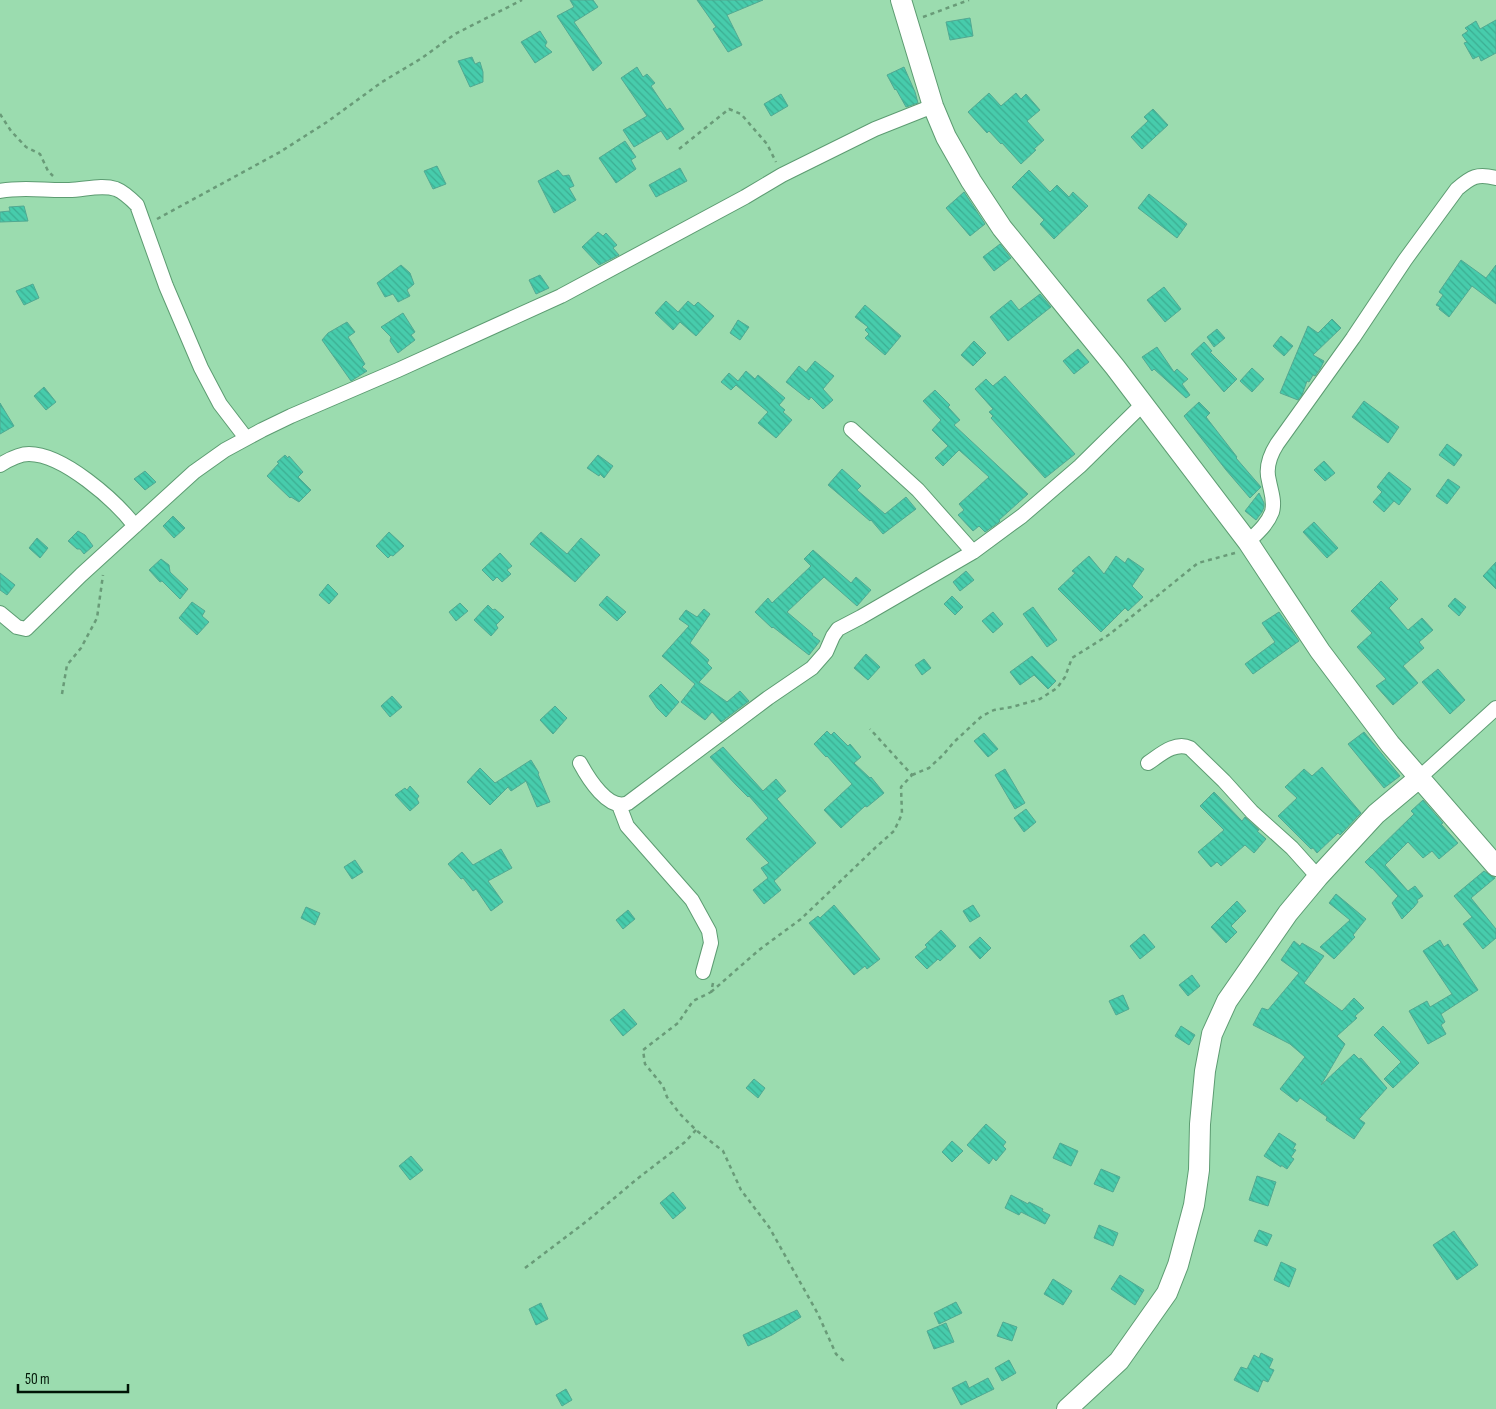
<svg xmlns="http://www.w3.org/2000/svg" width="1496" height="1409" font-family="'Sofia Sans Condensed',sans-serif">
<defs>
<pattern id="building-back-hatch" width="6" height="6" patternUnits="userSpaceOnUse" patternTransform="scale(1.25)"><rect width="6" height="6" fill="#47ccac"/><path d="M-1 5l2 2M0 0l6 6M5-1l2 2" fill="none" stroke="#3cae92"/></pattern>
</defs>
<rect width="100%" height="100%" fill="#9bdcaf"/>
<path fill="url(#building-back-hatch)" stroke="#52a992" d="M570 0H593L598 7 574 22 602 63 593 71 557 16 574 7Z
M697 0H763L727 15 742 45 728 52 713 29 716 27Z
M970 18 973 36 950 40 946 22Z
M1496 20V53L1481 61 1479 56 1473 59 1464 43 1467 42 1462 35 1468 31 1465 28 1476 21 1480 29Z
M540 31 547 42 545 46 552 52 535 63 521 42Z
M472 57 475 64 480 62 483 72V82L470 87 458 61Z
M637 67 643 77 647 74 655 83 651 86 667 110 670 108 684 129 667 140 661 131 634 147 623 130 647 116 621 78Z
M904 67 915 92 918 103 906 107 896 89 895 90 887 75Z
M989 93 1001 106 1016 93 1021 99 1026 94 1040 110 1027 121 1044 140 1034 149 1036 150 1021 164 1002 143 1001 144 989 131 987 133 968 112Z
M781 94 788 106 771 116 764 104Z
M1153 109 1168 125 1142 149 1131 137 1148 121 1144 117Z
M625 141 636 157 631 160 636 169 616 183 599 158Z
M437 166 446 184 433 189 424 171Z
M680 168 687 181 656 197 649 185Z
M558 170 563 176 569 175 574 186 569 188 576 200 554 213 538 181Z
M1029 170 1050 192 1057 185 1069 197 1073 192 1088 206 1054 239 1040 224 1044 220 1012 187Z
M964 192 985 224 970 236 946 208Z
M1149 194 1187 224 1177 238 1138 208Z
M24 206 28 221 0 222V212L10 211 9 207Z
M598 232 603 236 606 233 617 245 613 248 619 255 599 265 582 247Z
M1000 244 1011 258 994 271 983 257Z
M1461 260 1486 278 1496 265V304L1472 286 1449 317 1439 309 1440 307 1436 305 1443 295 1439 292Z
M401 265 410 273 414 284 407 290 410 296 398 302 393 294 385 297 377 283Z
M540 275 549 288 536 294 529 280Z
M33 284 39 298 24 305 16 291Z
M1164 287 1181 309 1165 322 1147 300Z
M1040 294 1051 307 1008 341 990 317 1011 300 1019 310Z
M666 301 678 312 688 301 694 306 698 302 714 316 696 336 680 322 673 330 655 313Z
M865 305 901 336 885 355 865 338 869 334 865 330 868 327 855 317Z
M403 313 415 332 411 335 415 340 398 353 390 341 391 337 381 327Z
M1332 319 1341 328 1313 355 1324 361 1320 369 1315 376 1313 375 1309 382 1307 381 1302 395 1298 400 1280 393 1308 326 1318 333Z
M738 320 749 327 740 340 730 333Z
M347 322 355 332 348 337 365 364 362 367 367 371 351 381 322 340 328 333Z
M1217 329 1225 338 1214 347 1207 337Z
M1281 336 1293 346 1284 356 1273 346Z
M974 341 986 353 973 366 961 355Z
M1204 342 1212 351 1210 352 1237 379 1224 392 1191 354Z
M1157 347 1174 372 1177 369 1188 379 1182 384 1190 395 1186 398 1154 369 1152 371 1142 357Z
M1078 349 1089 362 1074 374 1063 361Z
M815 361 834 376 823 389 833 400 823 409 811 397 809 400 786 382 799 366 806 372Z
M1252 368 1264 379 1252 392 1240 381Z
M746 371 755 379 758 375 785 398 779 405 785 410 783 412 792 420 776 438 758 423 768 412 736 385 731 390 721 382 729 373 738 381Z
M1005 376 1075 454 1045 478 991 418 993 416 989 412 993 409 975 389 986 379 993 386Z
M44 387 56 402 46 410 34 396Z
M935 390 950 405 948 407 960 420 954 425 1028 494 999 520 1000 521 998 523 985 532 979 526 973 531 958 515 964 510 959 504 989 477 959 450 943 466 935 458 948 446 932 430 941 420 923 401Z
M1364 401 1399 427 1388 443 1352 417Z
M1199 402 1210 413 1206 417 1237 457 1236 458 1261 487 1250 498 1226 470 1184 416Z
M0 403 14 426 0 434Z
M1447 444 1462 455 1454 466 1439 455Z
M285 455 288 458 289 456 303 472 298 477 311 490 299 502 291 497 290 498 267 476 279 463 277 462Z
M598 455 613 466 604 478 600 474 599 476 587 468Z
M1324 461 1335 473 1325 481 1314 470Z
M842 469 861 486 857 490 885 514 906 497 916 509 883 534 871 520 870 521 828 485Z
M145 471 156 482 145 490 134 479Z
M1389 472 1411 489 1399 505 1394 501 1384 512 1373 502 1382 492 1377 487Z
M1448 479 1460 487 1447 504 1436 496Z
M1259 493 1264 503V507L1262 512 1256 520 1245 511Z
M173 516 185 528 174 538 163 526Z
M1314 522 1338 548 1327 558 1303 532Z
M78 531 85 535 93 546 84 554 80 549H77L68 541Z
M389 532 404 546 393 556 391 555 388 558 376 546Z
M541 532 567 554 581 538 600 555 575 582 530 544Z
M37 538 48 548 40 558 29 548Z
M813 550 851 583 856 577 871 590 857 606 824 577 787 612 813 634 812 635 820 641 809 655 773 627 772 628 755 612 768 598 772 603 811 566 804 559Z
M500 553 512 566 507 570 511 574 502 582 497 577 493 581 482 570Z
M1089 556 1104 574 1116 556 1125 563 1128 558 1144 569 1132 586 1143 597 1128 611 1125 608 1101 632 1058 589 1075 573 1072 571Z
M161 559 169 565 170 572 188 589 180 599 162 581 160 582 149 570Z
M1496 562V589L1483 576Z
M966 571 974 580 960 591 953 582Z
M0 573 15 585 7 595 0 590Z
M1381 581 1398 599 1389 608 1408 630 1422 618 1433 630 1419 642 1424 648 1403 666 1418 683 1393 705 1376 686 1386 679 1357 647 1372 633 1351 611Z
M328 584 338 594 329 604 319 595Z
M607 596 626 612 617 621 599 605Z
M952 596 963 607 955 615 944 604Z
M1455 598 1466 607 1459 616 1448 606Z
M192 602 205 611 202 616 209 622 197 635 179 618Z
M460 603 468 611 456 621 449 612Z
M488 605 493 610 495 609 504 617 496 625 498 628 491 636 474 620Z
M1033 607 1057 640 1047 647 1023 614Z
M704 609 710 614 690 643 709 660 707 663 712 668 699 682 727 702 740 691 749 701 721 722 712 712 705 720 681 702 695 684 662 656 689 626 679 619 686 610 697 617Z
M993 612 1003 624 993 633 982 621Z
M1279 612 1299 641 1253 674 1245 664 1275 642 1262 623Z
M866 654 880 667 868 680 854 668Z
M1032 656 1056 681 1048 689 1034 675 1020 685 1010 672Z
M924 659 931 668 922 675 915 665Z
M1438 669 1465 700 1450 714 1422 682Z
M661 684 679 702 666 717 657 708 649 696Z
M392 696 402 707 390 717 381 706Z
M555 706 567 718 553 734 540 720Z
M827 731 831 735 834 732 848 746 850 744 861 757 854 763 870 778 871 777 884 793 867 807 865 806 841 828 824 810 852 784 827 756 826 757 814 744Z
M1364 732 1400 776 1384 788 1348 744Z
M984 733 998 749 988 757 974 741Z
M723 747 763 791 776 779 786 791 777 799 816 843 774 881 781 890 764 904 753 890 768 878 761 868 769 863 746 839 768 818 749 796 748 797 736 785 710 757Z
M531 760 539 773 538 774 550 802 537 807 526 781 511 791 508 787 490 805 467 782 480 768 495 783Z
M1322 767 1361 813 1341 834 1340 835 1338 833 1317 853 1313 848 1311 849 1278 816 1297 798 1285 787 1304 769 1312 776Z
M1005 769 1025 803 1015 809 995 775Z
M410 786 419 796 417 799 419 803 410 811 395 795 405 788 407 790Z
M1214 792 1242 821 1245 817 1259 830 1257 831 1266 839 1254 853 1245 845 1221 866 1217 862 1211 867 1198 852 1224 830 1200 806Z
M1423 800 1443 823 1441 824 1458 843 1439 859 1432 851 1423 858 1408 842 1385 865 1408 891 1415 886 1423 896 1417 900 1418 902 1414 907 1402 919 1392 903 1398 896 1372 868H1371L1365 862 1414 814 1411 811Z
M1026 809 1036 822 1024 832 1014 818Z
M501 849 512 868 488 881 503 902 491 911 476 889 473 891 463 878 461 879 448 864 462 852 473 865Z
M355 860 363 872 352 879 344 867Z
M1484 871 1495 878 1471 898 1496 929V938L1483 949 1463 924 1472 917 1454 896Z
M1336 894 1366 919 1353 935 1355 937 1334 959 1320 947 1350 920 1329 903Z
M1237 901 1246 911 1231 926 1237 932 1226 943 1211 927Z
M834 905 880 959 867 969 865 966 854 975 809 923 818 916 820 918Z
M973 905 980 916 970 922 963 911Z
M306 907 320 913 315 925 301 918Z
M628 910 635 919 623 929 616 920Z
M941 930 956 946 940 961 938 959 927 969 915 957 927 947 925 945Z
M1144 934 1155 947 1140 959 1130 946Z
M980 937 991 948 980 959 969 947Z
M1440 940 1444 947 1448 944 1478 990 1441 1014 1445 1022 1441 1025 1446 1034 1428 1044 1409 1011 1427 1001 1430 1007 1452 994 1423 951Z
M1294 941 1300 946 1302 943 1324 956 1304 983 1342 1011 1354 998 1364 1008 1355 1016 1357 1018 1337 1036 1345 1044 1321 1085 1354 1054 1359 1059 1361 1058 1387 1088 1359 1119 1365 1123 1354 1139 1326 1120 1327 1117 1300 1098 1297 1102 1280 1089 1305 1057 1290 1044 1253 1025 1262 1008 1268 1010 1299 973 1281 960Z
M1192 975 1200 986 1188 996 1179 985Z
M1123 995 1129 1009 1116 1015 1109 1001Z
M624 1009 637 1024 623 1036 610 1020Z
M1181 1026 1195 1035 1189 1045 1175 1036Z
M1383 1026 1419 1063 1393 1088 1384 1079 1401 1062 1374 1035Z
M754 1079 765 1088 758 1098 746 1088Z
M986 1124 1006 1142 1003 1146 1006 1149 996 1161 993 1158 989 1164 967 1145Z
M1279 1133 1296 1144 1293 1149 1296 1150 1291 1157 1294 1159 1287 1169 1281 1165V1167L1264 1156Z
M952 1141 963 1151 952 1162 942 1152Z
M1060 1143 1078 1151 1071 1166 1053 1158Z
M411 1156 423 1170 410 1180 399 1166Z
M1101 1169 1120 1177 1113 1192 1094 1184Z
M1257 1176 1276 1182 1268 1206 1249 1200Z
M673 1192 686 1208 673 1219 660 1203Z
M1011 1195 1028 1204 1029 1202 1043 1209 1042 1211 1050 1215 1045 1224 1021 1212 1019 1215 1005 1208Z
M1099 1225 1118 1233 1113 1246 1094 1238Z
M1259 1230 1272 1235 1267 1246 1254 1241Z
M1454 1231 1478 1265 1457 1280 1433 1245Z
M1281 1262 1296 1269 1289 1287 1274 1280Z
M1120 1275 1144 1290 1135 1305 1111 1289Z
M1053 1279 1072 1291 1063 1305 1044 1294Z
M956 1302 962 1313 939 1324 934 1313Z
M541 1303 548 1319 536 1325 529 1309Z
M797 1310 801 1317 772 1335 748 1346 743 1335Z
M1003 1322 1017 1327 1012 1341 997 1336Z
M946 1323 954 1342 934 1349 927 1331Z
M1261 1353 1273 1359 1269 1368 1274 1370 1268 1382 1263 1380 1258 1392 1234 1380 1241 1367 1247 1369 1254 1355 1259 1358Z
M1009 1360 1016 1373 1002 1381 995 1368Z
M988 1378 994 1389 961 1405 952 1388 966 1381 969 1388Z
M566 1389 572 1400 562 1406 556 1395Z"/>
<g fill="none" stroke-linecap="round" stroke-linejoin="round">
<g stroke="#5d9c72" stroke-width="16">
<path id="street" d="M0 191C24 186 46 191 69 190 84 190 101 184 116 189 124 192 131 199 137 205L166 286 201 368 220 404 246 438
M851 429 918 490 973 552
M0 465C8 460 19 454 29 454 63 454 115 500 135 526
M1248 542C1257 533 1267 525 1272 512 1275 501 1271 492 1269 481 1265 467 1270 455 1277 444L1353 338 1405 260 1457 189C1471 177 1477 173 1496 178
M0 613 17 627 26 629 81 575 194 472 225 450 262 430 291 416 398 370 561 296 745 197 782 175 875 129 933 106
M580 763C588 778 609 812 628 803L768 698 812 668 826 652 833 636 838 629 861 617 973 552 1022 516 1080 466 1143 404
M1148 763C1160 755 1175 741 1190 748L1224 781 1252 812 1292 848 1318 877
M1419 778 1496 708
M619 805 627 826 692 900 709 931 711 943 703 972"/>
</g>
<g stroke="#5d9c72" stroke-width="22">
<path id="secondary" d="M901 0 933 106 946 137 971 181 1002 228 1115 367 1248 542 1320 651 1390 744 1496 866
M1067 1409 1119 1361 1167 1293 1178 1265 1194 1205 1199 1170 1200 1124 1205 1071 1212 1034 1227 1001 1288 913 1318 877 1376 814 1419 778"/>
</g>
<path stroke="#699b78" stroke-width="2.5" stroke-dasharray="4 4" stroke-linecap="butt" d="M923 17 969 0
M0 114 11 131 26 147 40 154 48 171 53 176
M679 149 729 109 741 114 767 144 776 162
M157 219 280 152 327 122 382 82 422 58 455 34 522 0
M62 694 67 665 81 648 97 618 103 575
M912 775 929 768 943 755 954 742 982 716 994 710 1012 707 1040 699 1057 688 1065 677 1072 658 1110 634 1198 563 1235 553
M713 983 711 992 693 1001 678 1023 643 1050 645 1064 663 1086 667 1097 680 1114 696 1130 723 1151 741 1190 769 1227 818 1314 836 1354 845 1362
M711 992 759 950 801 919 875 848 894 831 902 814 901 787 912 775 870 729
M525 1268 587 1221 637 1179 685 1142 696 1130"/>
<use href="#street" stroke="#fff" stroke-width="14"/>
<use href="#secondary" stroke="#fff" stroke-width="20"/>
</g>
<path d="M18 1384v8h110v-8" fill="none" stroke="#001506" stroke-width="2.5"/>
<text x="25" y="1384" font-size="15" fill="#001506" stroke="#9bdcaf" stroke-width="4" paint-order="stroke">50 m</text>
</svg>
